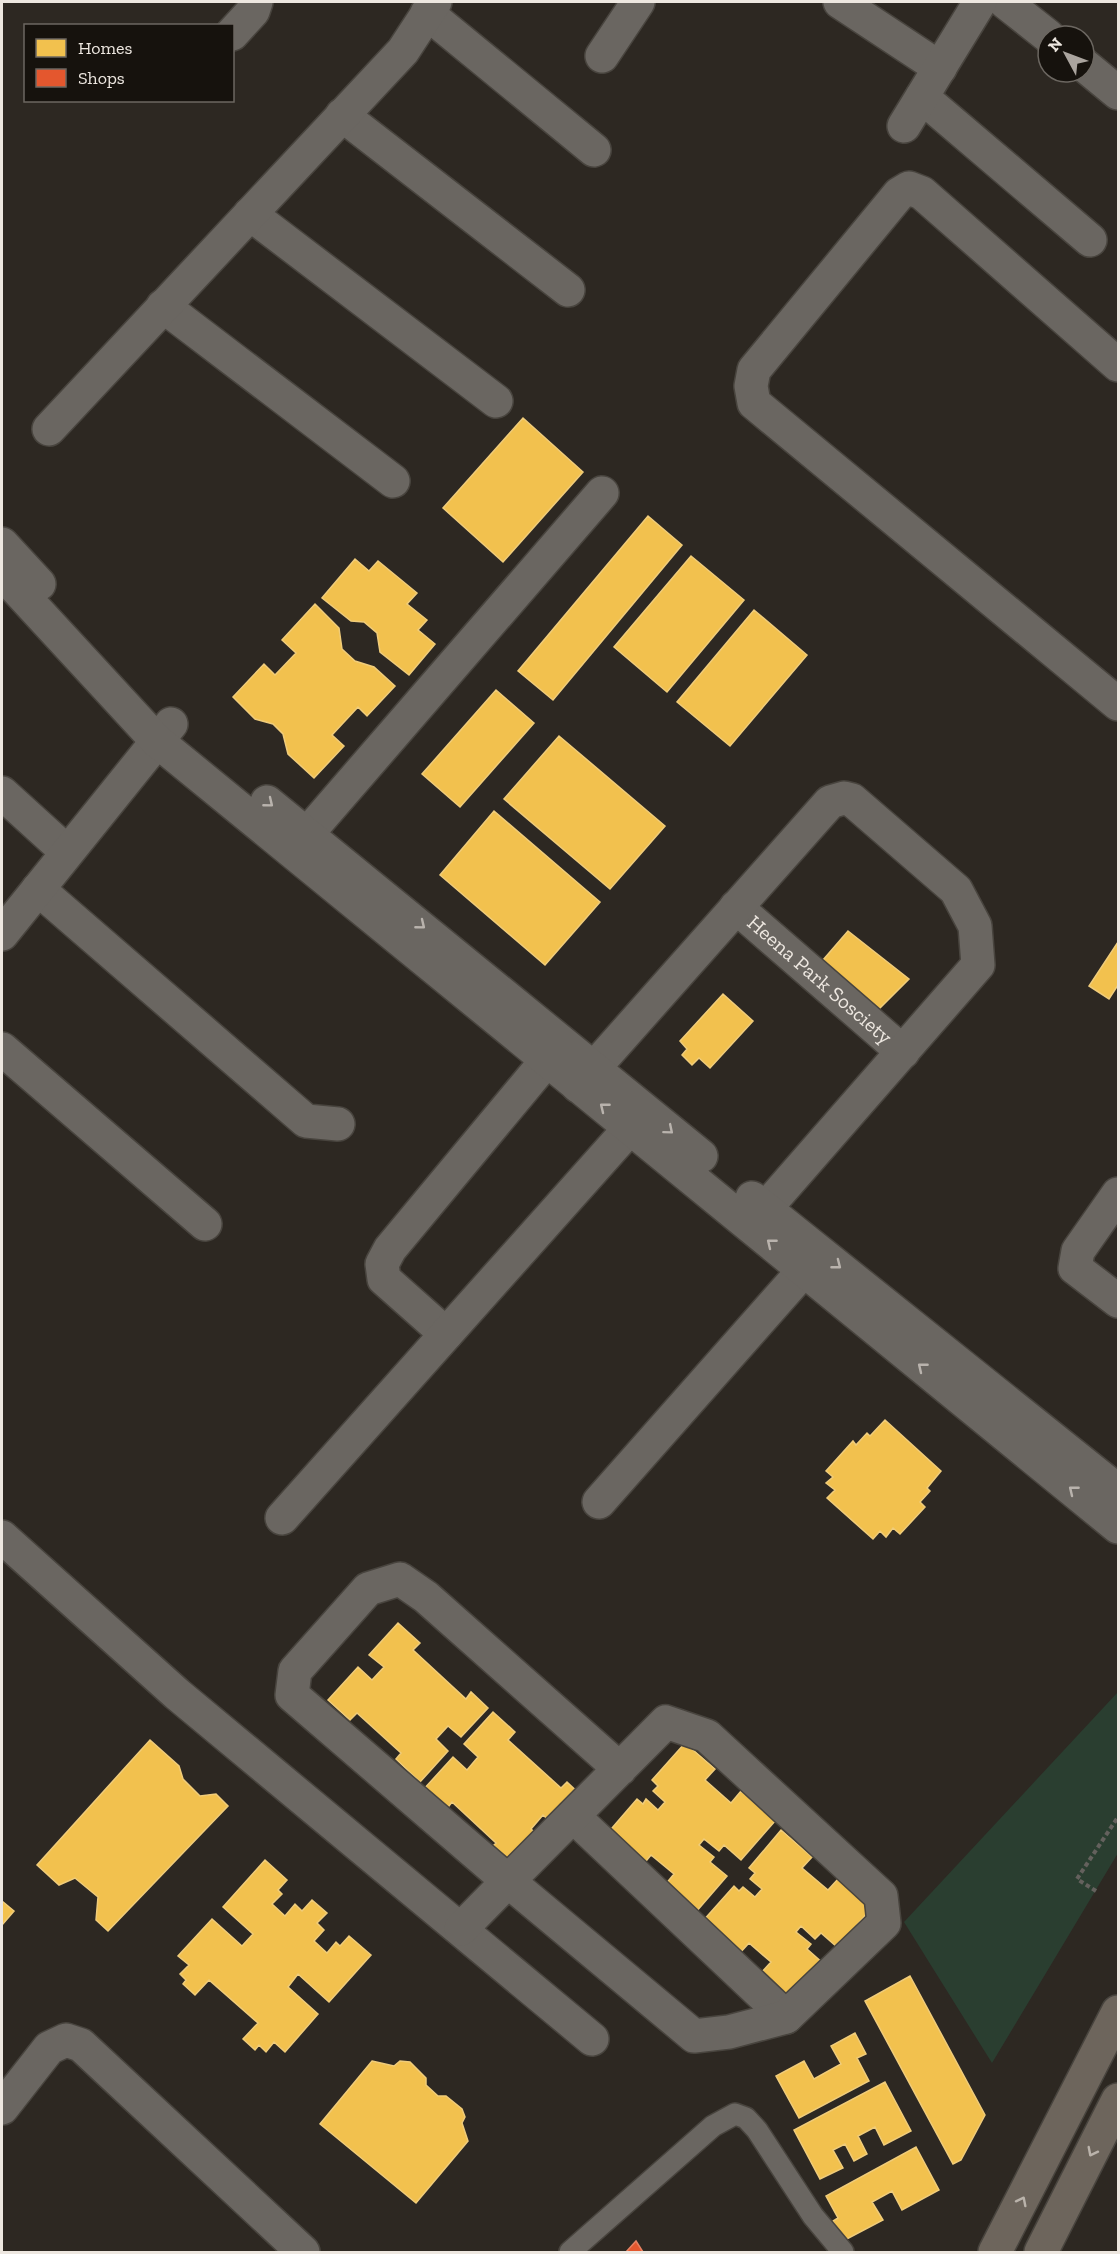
<svg xmlns="http://www.w3.org/2000/svg" width="1120" height="2254" font-family="'Zilla Slab',serif">
<rect width="100%" height="100%" fill="#2d2822"/>
<path fill="#2a3e30" d="M1118 1692V1853L992 2063 904 1922Z"/>
<path fill="#f2c14e" stroke="#f0cc7a" stroke-width="1.5" d="M523 418 583 472 503 562 443 508Z
M648 516 682 545 553 700 518 671Z
M691 556 744 600 667 692 614 647Z
M355 559 369 571 378 561 417 593 407 604 427 620 418 630 435 644 409 675 380 652 377 633 364 622 351 621 322 598Z
M315 604 339 628 342 649 355 661 374 667 395 686 367 716 358 707 332 735 344 746 314 778 288 754 283 734 273 724 255 719 233 697 264 664 275 675 296 653 282 640Z
M754 610 807 655 730 746 677 702Z
M496 690 534 723 460 807 422 774Z
M559 736 665 826 610 889 504 799Z
M494 811 600 902 545 965 440 875Z
M848 931 909 979 879 1009 823 960Z
M1118 942V985L1109 999 1089 986Z
M723 994 753 1021 710 1068 699 1058 692 1065 682 1055 687 1049 680 1041Z
M885 1420 941 1471 927 1488 930 1491 920 1502 925 1507 900 1534 893 1528 886 1537 880 1531 873 1539 827 1498 835 1490 826 1483 833 1477 826 1471 853 1441 856 1445 867 1433 870 1436Z
M398 1623 420 1643 413 1650 466 1699 471 1692 488 1708 461 1737 448 1726 436 1739 448 1751 420 1782 396 1759 401 1753 357 1713 350 1720 328 1700 358 1667 372 1680 384 1667 369 1655Z
M493 1712 515 1732 508 1740 561 1788 567 1782 583 1797 556 1827 543 1815 531 1829 543 1840 515 1871 490 1849 496 1843 452 1802 446 1810 423 1790 453 1757 467 1770 478 1757 464 1744Z
M150 1740 179 1766 183 1779 200 1796 216 1794 228 1806 108 1931 96 1920 98 1897 75 1878 59 1885 37 1865Z
M685 1743 715 1769 705 1780 731 1803 741 1791 775 1821 741 1860 724 1845 719 1851 704 1839 699 1845 714 1857 710 1862 727 1876 696 1912 665 1885 674 1874 651 1855 642 1866 606 1835 637 1799 643 1804 646 1799 658 1810 665 1802 653 1791 658 1786 652 1780Z
M781 1830 812 1857 802 1868 828 1890 838 1879 872 1908 837 1947 821 1933 815 1939 801 1926 796 1932 811 1944 807 1949 824 1964 793 2000 761 1973 771 1962 749 1943 739 1954 702 1922 734 1886 739 1891 743 1887 755 1897 762 1889 750 1879 755 1873 749 1868Z
M265 1860 287 1880 278 1890 282 1894 272 1904 285 1916 295 1904 302 1911 312 1900 327 1913 317 1923 324 1930 314 1941 327 1953 336 1942 340 1946 349 1936 371 1955 329 2002 298 1974 288 1987 318 2014 285 2052 274 2042 266 2052 259 2045 255 2050 243 2039 258 2023 209 1980 195 1995 183 1984 186 1980 180 1974 189 1965 178 1956 212 1919 242 1946 253 1934 223 1907Z
M2 1901 14 1911 2 1925Z
M910 1976 985 2115 961 2160 953 2164 865 2001Z
M855 2033 866 2054 857 2058 869 2081 799 2118 776 2076 804 2061 814 2079 841 2064 831 2046Z
M372 2061 394 2066 400 2061 410 2062 426 2078V2085L438 2096H446L462 2109 465 2117 462 2123 468 2141 416 2203 320 2124Z
M885 2082 911 2131 884 2145 875 2127 858 2136 867 2154 854 2161 845 2144 833 2150 843 2168 820 2179 794 2130Z
M916 2147 939 2190 902 2210 892 2191 872 2202 883 2220 843 2241 833 2221 838 2218 826 2196Z"/>
<path fill="#e4572e" stroke="#e78263" stroke-width="1.5" d="M636 2241 643 2252H626Z"/>
<g fill="none" stroke-linecap="round" stroke-linejoin="round">
<g stroke="#48443e" stroke-width="24">
<path id="service" d="M570 2252 713 2126 735 2114 746 2118 757 2130 813 2216 843 2252"/>
</g>
<g stroke="#48443e" stroke-width="36">
<g id="minor">
<path d="M840 2 940 68"/>
<path d="M1005 2 1048 36"/>
<path d="M427 13 594 150"/>
<path d="M232 34 253 11 256 2"/>
<path d="M602 56 638 2"/>
<path d="M1084 65 1118 93"/>
<path d="M922 97 1090 240"/>
<path d="M342 115 568 290"/>
<path d="M904 126 980 2"/>
<path d="M250 214 496 401"/>
<path d="M163 306 393 481"/>
<path d="M1118 365 922 193 909 188 899 194 754 370 751 386 754 403 1118 704"/>
<path d="M49 429 403 51 435 2"/>
<path d="M2 793 67 852"/>
<path d="M307 834 602 493"/>
<path d="M38 889 306 1121 338 1124"/>
<path id="s1" d="M736 907 903 1052"/>
<path d="M2 934 171 724"/>
<path d="M2 1049 205 1224"/>
<path d="M578 1086 830 802 844 798 852 800 956 890 975 926 978 965 765 1209"/>
<path d="M1118 1194 1078 1251 1075 1268 1118 1301"/>
<path d="M446 1334 384 1279 382 1264 390 1249 547 1060"/>
<path d="M599 1502 804 1270"/>
<path d="M282 1518 630 1128"/>
<path d="M2 1537 177 1694 592 2039"/>
<path d="M573 1816 786 2017"/>
<path d="M461 1929 508 1881 694 2036 729 2032 786 2017 884 1923 881 1896 707 1736 666 1722 508 1881 292 1695 295 1671 368 1589 400 1579 426 1597 620 1769"/>
<path d="M2 2108 49 2048 66 2040 81 2045 303 2252"/>
</g>
</g>
<g stroke="#48443e" stroke-width="36">
<path id="tertiary" d="M2 544 39 584
M2 573 157 741 1118 1527
M267 802 701 1156
M752 1198 1118 1491"/>
</g>
<g stroke="#48443e" stroke-width="36">
<path id="primary" d="M995 2252 1118 2012
M1041 2252 1118 2100"/>
</g>
<path stroke="#64615d" stroke-width="4" stroke-dasharray="4.5 3" stroke-linecap="butt" d="M1096 1891 1077 1879 1118 1817"/>
<use href="#service" stroke="#6a6661" stroke-width="21"/>
<use href="#minor" stroke="#6a6661" stroke-width="33"/>
<use href="#tertiary" stroke="#6a6661" stroke-width="33"/>
<use href="#primary" stroke="#6d655c" stroke-width="33"/>
</g>
<defs><path id="oneway-chevron" d="M-2-3.5L2.5 0L-2 3.5" fill="none" stroke-width="1.6" stroke-linecap="round" stroke-linejoin="round" transform="scale(1.5)"/></defs>
<g stroke="#b9b3ad">
<use href="#oneway-chevron" transform="translate(269 803) rotate(39)"/>
<use href="#oneway-chevron" transform="translate(421 925) rotate(39)"/>
<use href="#oneway-chevron" transform="translate(604 1107) rotate(-141)"/>
<use href="#oneway-chevron" transform="translate(669 1130) rotate(40)"/>
<use href="#oneway-chevron" transform="translate(771 1243) rotate(-141)"/>
<use href="#oneway-chevron" transform="translate(837 1265) rotate(38)"/>
<use href="#oneway-chevron" transform="translate(922 1367) rotate(-141)"/>
<use href="#oneway-chevron" transform="translate(1073 1490) rotate(-141)"/>
</g>
<g stroke="#bab3ab">
<use href="#oneway-chevron" transform="translate(1092 2152) rotate(117)"/>
<use href="#oneway-chevron" transform="translate(1022 2201) rotate(-63)"/>
</g>
<g text-anchor="middle" stroke-width="6" stroke-linejoin="round" paint-order="stroke">
<g font-size="21" fill="#ede7e0" stroke="#16120d">
<text dy="7" stroke="none"><textPath href="#s1" startOffset="111">Heena Park Sosciety</textPath></text>
</g>
</g>
<rect width="1120" height="2254" fill="none" stroke="#ede7e0" stroke-width="6"/>
<rect x="24" y="24" width="210" height="78" fill="#16120d" stroke="#6c6761" stroke-width="1.5"/>
<rect x="36" y="39" width="30" height="18" fill="#f2c14e" stroke="#6c6761" stroke-width="1.5"/>
<text x="78" y="54" font-size="18" fill="#ede7e0">Homes</text>
<rect x="36" y="69" width="30" height="18" fill="#e4572e" stroke="#6c6761" stroke-width="1.5"/>
<text x="78" y="84" font-size="18" fill="#ede7e0">Shops</text>
<g transform="translate(1066 54) rotate(311)"><circle r="28" fill="#16120d" stroke="#6c6761" stroke-width="1.5"/>
<path d="M0-4.5L10 22L0 15L-10 22Z" fill="#aaa49e"/>
<text y="-9" font-size="16" font-weight="bold" text-anchor="middle" fill="#ede7e0">N</text>
</g>
</svg>
